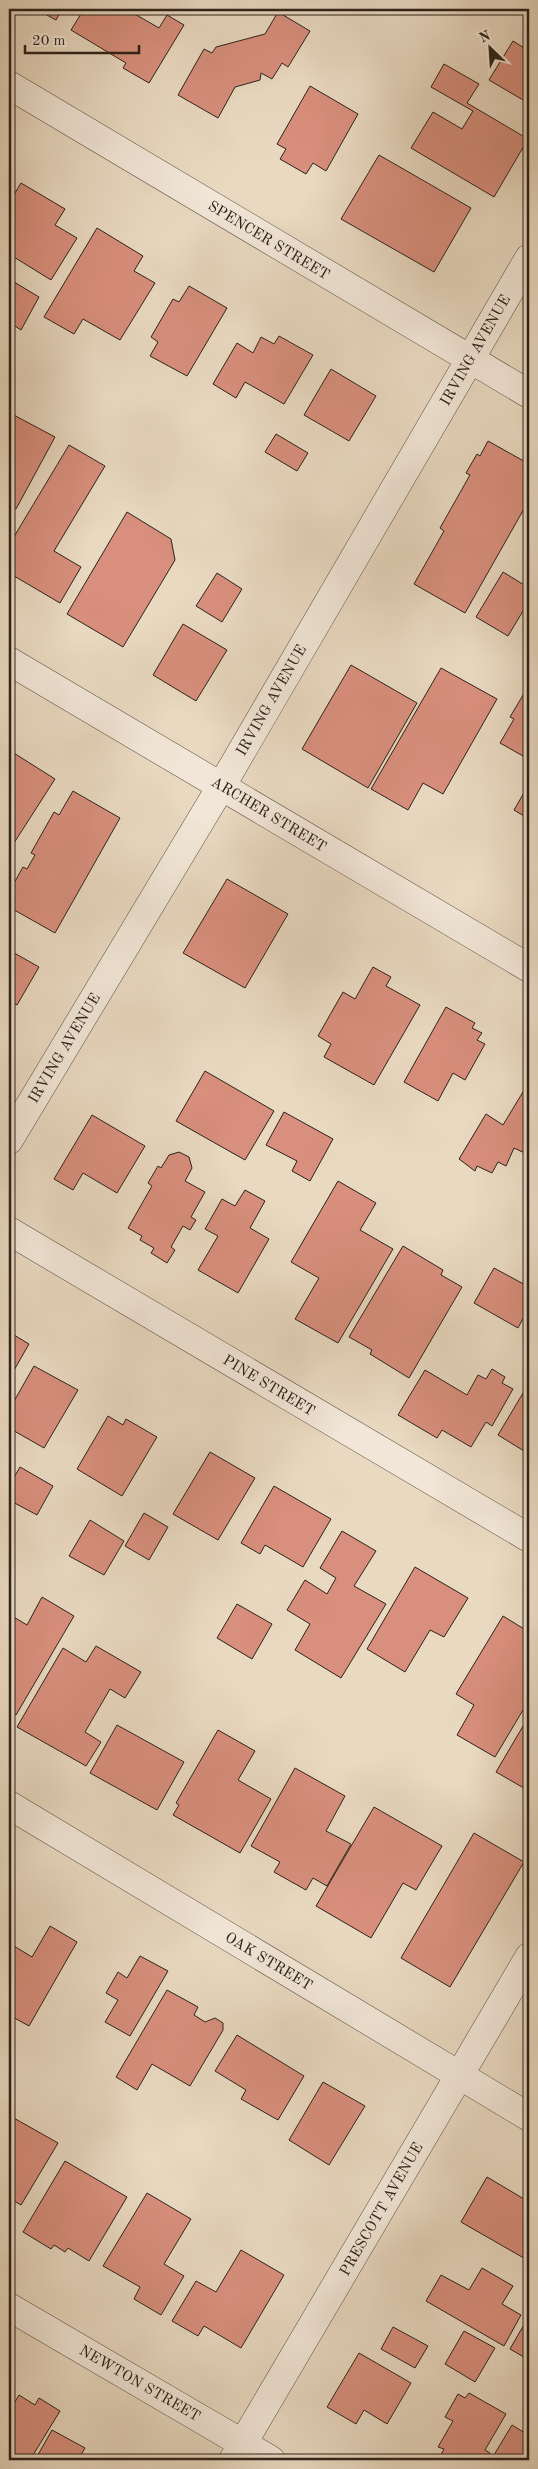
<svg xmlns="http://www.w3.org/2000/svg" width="538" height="2469" font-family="'Old Standard TT',serif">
<rect width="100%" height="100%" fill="#e9d9c1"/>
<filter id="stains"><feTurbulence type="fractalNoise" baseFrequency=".004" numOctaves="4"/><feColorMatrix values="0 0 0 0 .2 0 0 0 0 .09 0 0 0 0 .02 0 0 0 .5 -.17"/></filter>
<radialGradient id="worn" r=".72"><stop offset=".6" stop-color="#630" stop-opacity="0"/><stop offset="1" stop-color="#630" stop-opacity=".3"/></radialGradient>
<path fill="#d88f7d" stroke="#2c221a" d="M36 9H62L56 20Z
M84 9H126L159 28 167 15 184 25 149 83 123 68 126 63 71 30Z
M517 9H529V16Z
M278 12 310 31 288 67 282 63 272 79 261 73 260 80 235 87 218 118 178 95 204 49 212 53 216 47 265 34Z
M513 41 529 51V90L523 100 489 80Z
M444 64 479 84 467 103 528 139 494 197 411 148 433 112 462 129 473 111 431 87Z
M310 86 358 114 326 171 313 163 306 174 280 159 286 149 277 144Z
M379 155 471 208 434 272 341 219Z
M21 183 65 209 55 225 77 238 51 280 9 254V203Z
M97 228 143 256 134 271 155 283 120 340 83 319 74 334 44 317Z
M14 282 39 297 21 330 9 322V291Z
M189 286 227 308 187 376 150 356 158 342 151 337 173 299 179 302Z
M279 336 313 355 284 404 245 382 236 398 213 384 237 343 253 353 261 337 274 344Z
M331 369 376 396 349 441 304 415Z
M10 413 55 437 16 509 9 506Z
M276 434 308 453 297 471 265 452Z
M488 441 529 464V500L465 613 414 584 444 531 440 528 470 475 466 473 477 454 480 456Z
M69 445 105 466 54 551 81 567 60 603 9 573V545Z
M127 512 171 539 175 560 123 647 67 614Z
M503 572 529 588V601L508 636 476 617Z
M217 573 242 589 222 622 196 606Z
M183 624 227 650 196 701 153 675Z
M351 665 417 703 368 788 302 749Z
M441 668 497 699 443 794 423 783 408 810 371 789Z
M529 685V746L523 756 500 743 514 719 510 717Z
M9 750 55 779 14 843 9 840Z
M529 784V819L514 810Z
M73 791 120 818 55 933 9 907V892L23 867 27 869 35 855 31 853 54 812 59 815Z
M529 864V879L523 875Z
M227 879 288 914 245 988 183 953Z
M9 950 39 967 17 1005 9 1001Z
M373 967 391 977 386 986 420 1005 374 1085 324 1057 331 1044 318 1036 343 992 355 999Z
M446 1007 475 1023 472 1028 482 1033 477 1040 485 1044 465 1080 453 1073 438 1101 404 1082Z
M205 1071 274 1111 245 1160 176 1121Z
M529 1082V1155L514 1148 506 1166 498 1162 492 1173 477 1166 475 1171 459 1159 486 1114 503 1125Z
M284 1112 333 1139 310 1181 292 1171 297 1161 266 1145Z
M92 1115 145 1146 117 1193 83 1173 73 1190 54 1179Z
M179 1152 189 1157 192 1168 185 1181 205 1192 191 1217 196 1220 190 1230 183 1226 171 1247 175 1250 167 1263 151 1253 154 1248 140 1240 142 1236 128 1228 152 1186 148 1183 158 1166 161 1168 169 1155Z
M338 1181 376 1203 360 1230 393 1249 338 1343 295 1319 319 1278 291 1262Z
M245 1190 265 1201 250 1228 269 1239 238 1293 198 1270 218 1236 205 1229 222 1199 235 1206Z
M403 1246 443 1270 441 1275 462 1287 409 1378 370 1354 372 1350 349 1337Z
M494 1268 529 1287V1307L518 1328 474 1303Z
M9 1332 29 1344 9 1379Z
M34 1366 78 1390 44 1448 9 1428V1410Z
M492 1369 505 1377 502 1383 513 1389 492 1426 486 1422 471 1447 442 1430 437 1438 398 1415 425 1370 467 1395 478 1375 486 1379Z
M529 1383V1454L498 1435Z
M108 1416 123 1425 126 1419 157 1437 122 1496 77 1469Z
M210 1452 255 1478 218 1540 173 1514Z
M20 1467 53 1486 37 1515 9 1500V1486Z
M274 1486 331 1519 303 1567 265 1545 260 1554 241 1543Z
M144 1513 168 1527 149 1560 125 1546Z
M90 1520 124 1541 104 1575 69 1556Z
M342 1531 376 1551 354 1586 386 1604 341 1678 295 1650 310 1624 287 1610 305 1580 327 1594 336 1578 320 1568Z
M415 1567 468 1598 444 1637 430 1630 405 1672 367 1649Z
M42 1597 74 1616 16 1715 9 1711V1620L12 1616 27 1625Z
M237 1604 272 1624 252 1659 217 1638Z
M503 1616 529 1632V1700L495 1757 457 1735 474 1705 456 1694Z
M96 1646 141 1672 125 1698 110 1689 85 1732 101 1742 86 1766 17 1727 63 1648 86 1662Z
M529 1716V1791L496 1772Z
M117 1725 184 1762 157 1810 90 1773Z
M218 1730 255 1751 238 1780 271 1799 240 1853 173 1815 179 1805 176 1803Z
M295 1768 345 1796 326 1831 351 1844 327 1886 313 1878 306 1890 274 1872 280 1862 251 1846Z
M374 1807 442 1846 416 1890 403 1883 371 1938 316 1906Z
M474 1833 524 1862 450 1987 401 1958Z
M50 1926 77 1942 29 2026 9 2015V1943L32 1957Z
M140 1956 168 1971 130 2036 105 2022 118 2000 106 1993 118 1972 127 1978Z
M167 1990 198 2007 194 2015 205 2022 215 2018 223 2023V2030L190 2086 152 2064 137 2090 116 2077Z
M237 2035 304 2076 278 2120 241 2099 246 2090 215 2071Z
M323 2082 365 2106 329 2165 289 2140Z
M12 2117 58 2143 21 2205 9 2198V2122Z
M65 2161 127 2197 89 2261 68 2248 65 2252 54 2245 51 2249 23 2232Z
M487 2177 529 2202V2261L461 2222Z
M147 2193 191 2219 164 2264 184 2276 161 2315 134 2299 140 2287 103 2266Z
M241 2250 284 2275 241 2348 204 2326 198 2336 172 2321 196 2281 216 2292Z
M482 2268 513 2286 502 2304 521 2315 504 2346 426 2301 441 2275 469 2290Z
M529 2316V2360L510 2349Z
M393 2327 428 2346 415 2368 381 2349Z
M464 2331 495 2348 475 2382 445 2364Z
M359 2353 411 2383 387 2424 364 2410 356 2424 327 2407Z
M469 2393 506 2414 485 2450 490 2453 486 2460H438L444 2449 438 2447 453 2421 445 2417 458 2394 465 2398Z
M19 2395 35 2405 39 2398 60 2411 30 2460H9V2412Z
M512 2425 525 2433 529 2426V2460H491Z
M52 2430 85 2448 78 2460H35Z"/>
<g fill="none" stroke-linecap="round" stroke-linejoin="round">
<g stroke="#5b5044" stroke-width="29">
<path id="minor" d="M9 85 529 394
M9 661 529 968
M9 1140 222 785 529 258
M9 1805 529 2117
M9 2307 271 2460"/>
</g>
<g stroke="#5b5044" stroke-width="29">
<path id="tertiary" d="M9 1231 529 1538
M233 2460 529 1957"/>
</g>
<use href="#minor" stroke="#f1e6d7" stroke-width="28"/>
<use href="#tertiary" stroke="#f1e6d7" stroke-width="28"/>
</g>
<g text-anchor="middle" stroke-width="4" stroke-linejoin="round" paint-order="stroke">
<g font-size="15" fill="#2c221a" stroke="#f1e6d7">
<text transform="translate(269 240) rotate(31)" y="5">SPENCER STREET</text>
<text transform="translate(475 350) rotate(-60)" y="5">IRVING AVENUE</text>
<text transform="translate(271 700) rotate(-60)" y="5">IRVING AVENUE</text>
<text transform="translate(269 814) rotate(31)" y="5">ARCHER STREET</text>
<text transform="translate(64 1048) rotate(-59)" y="5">IRVING AVENUE</text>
<text transform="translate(269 1385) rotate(31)" y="5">PINE STREET</text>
<text transform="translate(269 1961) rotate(31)" y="5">OAK STREET</text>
<text transform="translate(381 2209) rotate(-60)" y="5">PRESCOTT AVENUE</text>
<text transform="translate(140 2383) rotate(30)" y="5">NEWTON STREET</text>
</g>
</g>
<rect width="538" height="2469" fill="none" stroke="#e9d9c1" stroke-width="30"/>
<rect x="10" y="10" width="518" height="2449" fill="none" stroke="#2c221a" stroke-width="2.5"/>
<rect x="15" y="15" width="508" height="2439" fill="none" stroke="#2c221a"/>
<g transform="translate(490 48) rotate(335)" stroke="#f1e6d7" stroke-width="4" paint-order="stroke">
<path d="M0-4L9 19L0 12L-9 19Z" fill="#2c221a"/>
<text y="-8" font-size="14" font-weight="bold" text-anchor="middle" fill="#2c221a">N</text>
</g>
<path d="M25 45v8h114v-8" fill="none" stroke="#2c221a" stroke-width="2.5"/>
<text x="32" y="45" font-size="15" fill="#2c221a" stroke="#f1e6d7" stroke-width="4" paint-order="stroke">20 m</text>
<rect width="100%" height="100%" filter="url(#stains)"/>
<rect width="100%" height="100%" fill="url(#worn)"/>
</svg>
